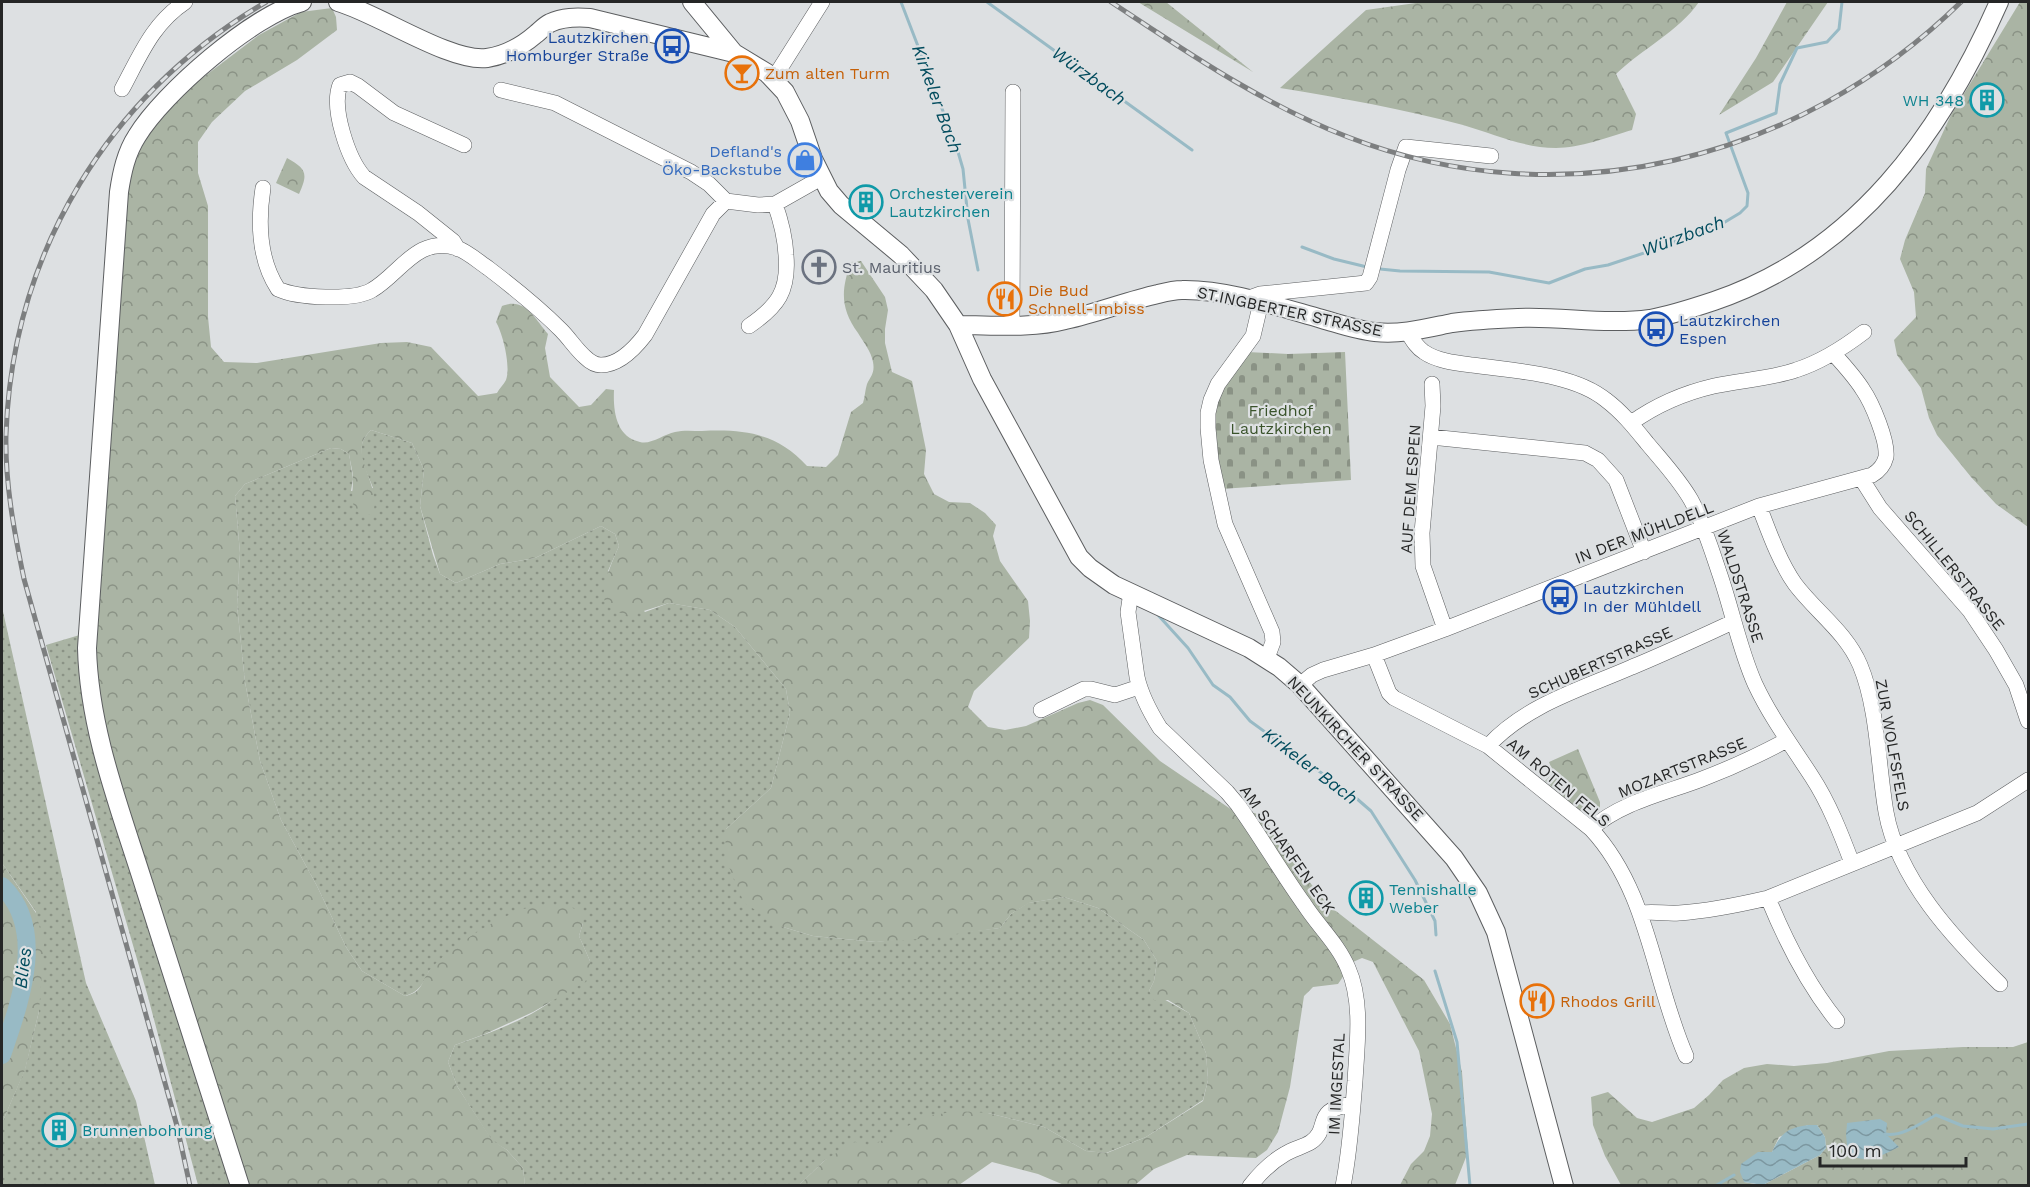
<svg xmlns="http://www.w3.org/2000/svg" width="2030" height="1187" font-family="'Work Sans',sans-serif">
<defs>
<pattern id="grass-dots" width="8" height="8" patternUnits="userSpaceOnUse" patternTransform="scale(1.5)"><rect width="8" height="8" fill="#aab4a4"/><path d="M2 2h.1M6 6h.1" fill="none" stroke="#8a9285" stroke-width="1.8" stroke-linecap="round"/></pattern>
<pattern id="forest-crowns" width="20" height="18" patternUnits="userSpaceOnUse" patternTransform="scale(1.5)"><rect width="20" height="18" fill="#aab4a4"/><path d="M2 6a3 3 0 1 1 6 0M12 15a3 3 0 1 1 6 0" fill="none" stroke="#8a9285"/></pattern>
<pattern id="cemetery-stones" width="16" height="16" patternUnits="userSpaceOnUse" patternTransform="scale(1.5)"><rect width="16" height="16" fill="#aab4a4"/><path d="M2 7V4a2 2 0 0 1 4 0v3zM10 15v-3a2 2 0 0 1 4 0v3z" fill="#8a9285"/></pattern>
<pattern id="water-waves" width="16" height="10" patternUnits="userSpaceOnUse" patternTransform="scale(1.5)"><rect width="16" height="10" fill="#98bac5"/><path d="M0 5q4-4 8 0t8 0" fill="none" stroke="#7c97a0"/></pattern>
</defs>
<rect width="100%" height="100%" fill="#dde0e2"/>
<path fill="url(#grass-dots)" d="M371 430 412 443 424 470 420 506 433 555 440 574 456 583 500 564 535 558 601 526 615 534 619 546 608 571 645 612 669 603 710 610 735 627 786 689 790 713 771 788 726 829 783 927 813 936 876 942 1000 928 1011 914 1028 903 1064 897 1098 908 1144 940 1157 961 1154 981 1149 991 1189 1013 1206 1053 1208 1080 1203 1100 1146 1137 1106 1153 1086 1151 1044 1127 988 1113 825 1160 799 1185H525L523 1168 507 1150 492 1141 457 1086 448 1062 455 1045C486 1034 528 1020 554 999 567 988 578 973 590 961L579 936 583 923 429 971C423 984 419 992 405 996L362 971 346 947 317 886 281 820 260 761 245 682 237 605 240 553 235 496 245 484 331 448 341 449 349 454 353 479 351 491 373 488C365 467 352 448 371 430Z
M2 607 86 983 136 1101 155 1185H2V1123L25 1069 39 1011 36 912 2 863Z
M83 634 248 1185H198L148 997 46 645Z"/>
<path fill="url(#forest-crowns)" d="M1138 2H1166L1253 72Z
M1423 2H1699C1679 31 1642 49 1616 74L1636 114 1632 130C1609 137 1579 148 1556 148 1524 148 1494 134 1463 125 1403 109 1342 98 1280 88L1366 10Z
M1787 2H1828L1773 82 1719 115 1756 58Z
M2020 2H2028V527L1996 504 1971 477 1937 435 1929 418 1921 388 1897 355 1894 340 1916 317 1914 292 1900 259 1905 240 1925 193 1926 169 1951 115Z
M332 8 336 17 337 30 297 60 245 91 212 122 198 142V173L208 206V317L211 347 224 362 257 363 381 343 407 342 431 347 478 396 497 393C499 389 504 384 506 380 511 367 503 334 496 322L502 306C525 297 534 318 548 334L545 348 550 377 579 407 591 405 606 389 614 390C613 411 616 437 640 442 651 445 664 434 675 432 683 430 693 431 702 431 744 429 777 433 807 466L826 467 838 455 851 412 863 403C865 397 865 390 867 384 871 376 875 373 873 362 871 351 864 343 858 333 840 308 841 290 851 262L861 261 885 297 888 310 885 329V343L892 372 912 381 926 450 924 474 934 494 949 502 970 503 985 513 996 525 993 536 1000 561 1028 601 1030 621 1029 638 974 691 968 707 988 727 1005 730 1026 726 1078 703 1090 700 1103 705 1160 761 1235 812 1255 813 1290 844 1304 875 1327 904 1424 980 1450 1024 1462 1072 1468 1152 1455 1185H1400L1411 1164 1424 1151 1430 1136 1432 1114 1419 1051 1373 962 1362 958 1353 962 1338 984 1313 987 1304 996 1290 1087 1278 1132 1267 1150 1256 1158 1187 1155 1154 1169 1135 1185H1064L1038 1174 992 1162 959 1185H799L825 1160 855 1142 872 1146 924 1117 956 1111 988 1113 1044 1127 1086 1151 1107 1153 1146 1137 1203 1101 1208 1080 1206 1053 1189 1013 1168 1000H1154L1149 991 1154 981 1157 961 1144 940 1098 908 1064 897 1029 903 1011 914 1000 928 919 939 876 942 813 936 783 927 744 903 725 857 726 829 771 788 790 713 786 689 735 627 710 610 669 603 628 616C622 613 611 610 607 605 597 593 614 558 619 546L615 534 601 526 535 558 500 564 456 583 440 574 420 506 424 470 412 443 371 430C345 454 382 481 373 514 347 519 353 494 353 479 353 471 350 462 349 454L341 449 331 448 245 484 235 496 240 553 237 605 245 682 260 761 281 820 317 886 346 947 362 971 405 996C423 992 420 984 429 971 447 948 499 916 527 908 534 906 560 905 568 907 573 907 577 911 581 912L583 923 579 936 590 961 591 970 585 982 533 1012 485 1034 455 1045 448 1062 457 1086 492 1140 507 1150 523 1168 525 1185H248L121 791 105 732 97 679V629L125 200 132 170 144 140 167 111 197 82 259 35 301 12Z
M287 158C307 169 308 174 299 194L276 183Z
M1578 749 1600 802V809L1588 815 1584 814 1545 781 1553 773 1549 762Z
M2 863 36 913 44 944 39 1011 25 1070 2 1123Z
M2028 1042V1185H1763L1820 1155 1826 1148 1825 1137 1817 1125H1808L1779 1137 1772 1152 1744 1182 1760 1185H1621L1605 1156 1593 1125 1591 1097 1608 1092 1637 1118 1652 1122 1694 1108 1709 1095 1723 1080 1744 1068 1767 1064 1794 1066 1827 1063 1889 1051 1963 1047H2013Z"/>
<path fill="url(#cemetery-stones)" d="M1247 352 1288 354 1345 352 1351 480 1221 489 1213 412 1225 381Z"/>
<path fill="url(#water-waves)" d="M1880 1119 1887 1123 1886 1134 1899 1147C1880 1156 1870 1164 1848 1155L1846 1135 1847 1123Z
M1808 1125H1817L1825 1137 1826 1148 1820 1155 1763 1185 1744 1182 1740 1172 1741 1164 1758 1152H1772C1781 1133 1787 1128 1808 1125Z"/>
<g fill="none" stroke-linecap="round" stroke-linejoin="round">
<path stroke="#98bac5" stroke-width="3" d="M901 2 956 145 963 169 968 219 978 270
M987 2 1192 150
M1302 247 1334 259 1367 267
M1380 269 1400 271 1489 272 1549 283 1585 269 1608 265 1659 248 1725 222 1740 213 1747 206 1748 193 1726 133 1776 113 1780 84 1797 48 1827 42 1839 29 1842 2
M1158 615 1188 648 1213 685 1230 697 1250 721 1356 798 1371 811 1415 880 1435 921 1436 935
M1435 971 1457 1042 1470 1186
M1885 1134C1902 1137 1921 1123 1936 1115L1963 1126 1993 1129 2028 1124
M1715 1186 1734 1175"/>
<path stroke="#98bac5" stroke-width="18" d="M2 886C48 930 19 1004 2 1055"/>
<g stroke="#5c5e60" stroke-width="16">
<path id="minor" d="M774 78 822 2
M122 89C140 56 152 24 185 2
M501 90 555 103 691 172 709 184 726 201
M263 188C258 221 259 260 278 289 297 298 354 301 372 290 400 274 417 235 457 248 468 252 479 262 488 268 513 287 538 307 561 330 569 338 576 349 585 357 589 361 595 365 601 365 619 365 635 348 645 335L713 214 726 201
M726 201 758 205 775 204 821 178
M458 249 453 241 418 213 364 177C348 159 331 108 340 85L350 82 358 86 394 113 464 145
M1249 298 1260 294 1366 283 1370 277 1398 170 1406 147 1491 156
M1261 302 1253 336 1218 384 1211 400 1208 413V428L1211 460 1225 524 1272 632 1273 642 1267 658
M749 326C778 306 789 291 786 255 785 237 781 221 775 204
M1012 326 1013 92
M1407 331C1412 339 1416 347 1424 352 1437 361 1456 363 1472 365 1513 371 1573 373 1606 400 1622 412 1634 427 1647 443 1662 461 1679 479 1691 500 1703 522 1711 548 1719 572 1732 609 1739 648 1755 684 1771 718 1792 746 1812 777 1829 803 1841 834 1852 863
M1432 384 1433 406 1422 533 1423 566 1445 629
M1631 423C1656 405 1684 393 1714 386 1741 380 1770 379 1796 370 1821 362 1843 348 1864 332
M1431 437 1585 453 1598 460 1616 480 1644 552
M1861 478 1880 508 1970 611 1996 650 2016 685 2028 721
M1759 506C1769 532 1779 561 1795 584 1816 612 1846 632 1860 665 1878 708 1878 766 1886 812 1898 879 1953 938 2000 984
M1131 592 1128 612 1137 677C1141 695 1150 712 1160 728L1227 792 1238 805C1261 837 1281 872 1304 904 1318 926 1338 944 1348 968 1363 1002 1357 1045 1355 1081 1352 1117 1350 1151 1343 1186
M1374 655 1389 693 1394 698 1488 746 1591 829C1649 891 1653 981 1686 1056
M1300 685 1312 675 1323 670 1374 655 1445 629 1759 506 1872 475C1879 471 1884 465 1886 457 1888 441 1872 403 1863 390 1855 377 1844 365 1833 353
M1041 710 1084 689H1091L1115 695 1139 687
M1488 746C1527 704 1582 689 1632 667 1666 653 1700 637 1733 622
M1591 829C1621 802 1666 793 1702 779 1731 768 1759 755 1787 740
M1768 898C1786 942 1807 984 1837 1021
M1641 913C1654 911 1666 914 1679 913 1709 911 1738 905 1768 898L1977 813 2028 780
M1250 1186C1260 1173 1271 1162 1285 1154 1293 1149 1303 1147 1311 1142 1332 1127 1310 1110 1353 1104"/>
</g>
<g stroke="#5c5e60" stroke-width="20">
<path id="major" d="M338 2C377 13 451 63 487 58 506 55 521 47 536 34 540 31 544 26 550 23 563 17 576 17 590 18L734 53
M692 2 734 53 767 73 785 92 800 121 813 159 829 191 841 205 901 255 934 290 958 325 982 379 1079 557 1090 568 1114 585 1249 648 1279 667 1300 685 1454 858 1478 893 1496 932 1564 1186
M958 325C994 325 1030 329 1065 320 1097 313 1127 301 1158 294 1166 292 1174 290 1182 290 1226 289 1279 307 1322 319 1340 324 1357 330 1375 332 1401 335 1427 328 1452 323 1474 320 1496 319 1518 318 1562 316 1606 325 1650 319 1672 315 1693 308 1714 301 1856 253 1941 134 1999 2
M240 1186C207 1084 175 983 143 882 119 806 89 729 87 648L119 192C122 172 126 153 137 136 163 93 253 15 302 2"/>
</g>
<use href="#minor" stroke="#fff" stroke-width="15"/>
<use href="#major" stroke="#fff" stroke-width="18"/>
<g stroke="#7d7f80" stroke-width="5">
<path id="rail" d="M1111 2C1187 52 1262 104 1348 137 1562 220 1799 161 1961 2
M190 1186 177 1126 24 579C14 531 5 483 6 435 12 252 109 94 266 2"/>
</g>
<use href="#rail" stroke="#dde0e2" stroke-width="3" stroke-dasharray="9" stroke-linecap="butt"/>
</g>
<defs>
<g id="bus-ring" transform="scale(1.725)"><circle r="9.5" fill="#dde0e2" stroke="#1a4fb4" stroke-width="1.5"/><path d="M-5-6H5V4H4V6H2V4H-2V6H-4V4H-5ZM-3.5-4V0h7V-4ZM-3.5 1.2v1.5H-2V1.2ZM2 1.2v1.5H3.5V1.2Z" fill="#1a4fb4"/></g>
<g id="bar-ring" transform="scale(1.725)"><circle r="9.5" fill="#dde0e2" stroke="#e8710a" stroke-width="1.5"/><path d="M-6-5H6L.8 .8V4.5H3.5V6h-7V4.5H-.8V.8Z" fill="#e8710a"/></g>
<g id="building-ring" transform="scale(1.725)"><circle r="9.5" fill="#dde0e2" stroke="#0f9aa8" stroke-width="1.5"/><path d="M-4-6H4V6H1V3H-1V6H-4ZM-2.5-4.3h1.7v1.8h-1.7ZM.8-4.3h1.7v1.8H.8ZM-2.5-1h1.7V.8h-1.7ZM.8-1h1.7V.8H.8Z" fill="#0f9aa8"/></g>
<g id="shop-ring" transform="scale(1.725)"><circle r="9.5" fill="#dde0e2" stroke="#3f7fe0" stroke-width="1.5"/><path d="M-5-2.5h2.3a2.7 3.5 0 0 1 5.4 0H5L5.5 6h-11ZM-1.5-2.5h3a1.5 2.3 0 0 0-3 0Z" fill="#3f7fe0"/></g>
<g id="church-ring" transform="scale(1.725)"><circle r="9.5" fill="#dde0e2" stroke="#6b7280" stroke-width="1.5"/><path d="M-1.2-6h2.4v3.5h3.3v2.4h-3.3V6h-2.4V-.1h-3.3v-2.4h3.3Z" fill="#6b7280"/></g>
<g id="restaurant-ring" transform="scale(1.725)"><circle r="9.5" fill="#dde0e2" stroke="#e8710a" stroke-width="1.5"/><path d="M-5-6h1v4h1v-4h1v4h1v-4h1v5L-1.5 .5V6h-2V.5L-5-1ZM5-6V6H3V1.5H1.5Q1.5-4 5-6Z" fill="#e8710a"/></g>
</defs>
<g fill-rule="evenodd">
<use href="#bus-ring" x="672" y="46"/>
<use href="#bar-ring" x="742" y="73"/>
<use href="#building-ring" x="1987" y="100"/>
<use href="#shop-ring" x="805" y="160"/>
<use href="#building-ring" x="866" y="202"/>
<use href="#church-ring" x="819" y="267"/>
<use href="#restaurant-ring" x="1005" y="299"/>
<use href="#bus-ring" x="1656" y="329"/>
<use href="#bus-ring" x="1560" y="597"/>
<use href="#building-ring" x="1366" y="898"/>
<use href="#restaurant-ring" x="1537" y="1001"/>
<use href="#building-ring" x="59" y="1130"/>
</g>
<g text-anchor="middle" stroke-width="4.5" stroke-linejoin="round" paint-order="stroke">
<g font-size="16" fill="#164399" stroke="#dde0e2" text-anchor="start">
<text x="649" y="43" text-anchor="end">Lautzkirchen<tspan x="649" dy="18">Homburger Straße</tspan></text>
<text x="1679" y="326">Lautzkirchen<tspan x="1679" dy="18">Espen</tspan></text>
<text x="1583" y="594">Lautzkirchen<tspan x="1583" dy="18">In der Mühldell</tspan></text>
</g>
<g font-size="16" fill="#c56008" stroke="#dde0e2" text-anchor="start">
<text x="765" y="79">Zum alten Turm</text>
<text x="1028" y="296">Die Bud<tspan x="1028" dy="18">Schnell-Imbiss</tspan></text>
<text x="1560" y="1007">Rhodos Grill</text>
</g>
<g font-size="16" fill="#0d838f" stroke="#dde0e2" text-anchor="start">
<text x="1964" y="106" text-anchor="end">WH 348</text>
<text x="889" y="199">Orchesterverein<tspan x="889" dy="18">Lautzkirchen</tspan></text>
<text x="1389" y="895">Tennishalle<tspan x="1389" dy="18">Weber</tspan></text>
<text x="82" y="1136">Brunnenbohrung</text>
</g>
<g font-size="16" fill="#366cbe" stroke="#dde0e2" text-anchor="end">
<text x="782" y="157">Defland's<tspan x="782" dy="18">Öko-Backstube</tspan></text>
</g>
<g font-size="16" fill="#5b616d" stroke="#dde0e2" text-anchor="start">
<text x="842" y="273">St. Mauritius</text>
</g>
<g font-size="16" fill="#252626" stroke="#dde0e2">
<text transform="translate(1290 311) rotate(12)" y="6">ST.INGBERTER STRASSE</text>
<text transform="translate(1410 489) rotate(-86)" y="6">AUF DEM ESPEN</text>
<text transform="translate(1644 532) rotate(-21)" y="6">IN DER MÜHLDELL</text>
<text transform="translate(1955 570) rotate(51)" y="6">SCHILLERSTRASSE</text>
<text transform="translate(1741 586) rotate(72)" y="6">WALDSTRASSE</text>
<text transform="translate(1600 662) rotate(-24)" y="6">SCHUBERTSTRASSE</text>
<text transform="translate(1893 745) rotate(80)" y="6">ZUR WOLFSFELS</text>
<text transform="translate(1356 748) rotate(47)" y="6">NEUNKIRCHER STRASSE</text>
<text transform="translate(1682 767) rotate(-22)" y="6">MOZARTSTRASSE</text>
<text transform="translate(1559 782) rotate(40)" y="6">AM ROTEN FELS</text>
<text transform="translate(1288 849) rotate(55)" y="6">AM SCHARFEN ECK</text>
<text transform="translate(1336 1084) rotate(-87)" y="6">IM IMGESTAL</text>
</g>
<g font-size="16" fill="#3a532b" stroke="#dde0e2">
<text x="1281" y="416">Friedhof<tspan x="1281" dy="18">Lautzkirchen</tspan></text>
</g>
<g font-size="18" font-style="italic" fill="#024c5e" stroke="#dde0e2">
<text transform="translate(1089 76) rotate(36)" y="6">Würzbach</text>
<text transform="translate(937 99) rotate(70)" y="6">Kirkeler Bach</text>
<text transform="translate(1683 236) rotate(-20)" y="6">Würzbach</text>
<text transform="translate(1310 766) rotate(37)" y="6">Kirkeler Bach</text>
<text transform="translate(23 968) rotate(-83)" y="6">Blies</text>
</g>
</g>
<rect width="2030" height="1187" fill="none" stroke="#252626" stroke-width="6"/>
<path d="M1820 1157v9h146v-9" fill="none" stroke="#252626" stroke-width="3"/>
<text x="1829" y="1157" font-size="18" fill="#252626" stroke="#dde0e2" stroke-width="4.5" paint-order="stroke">100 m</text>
</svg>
